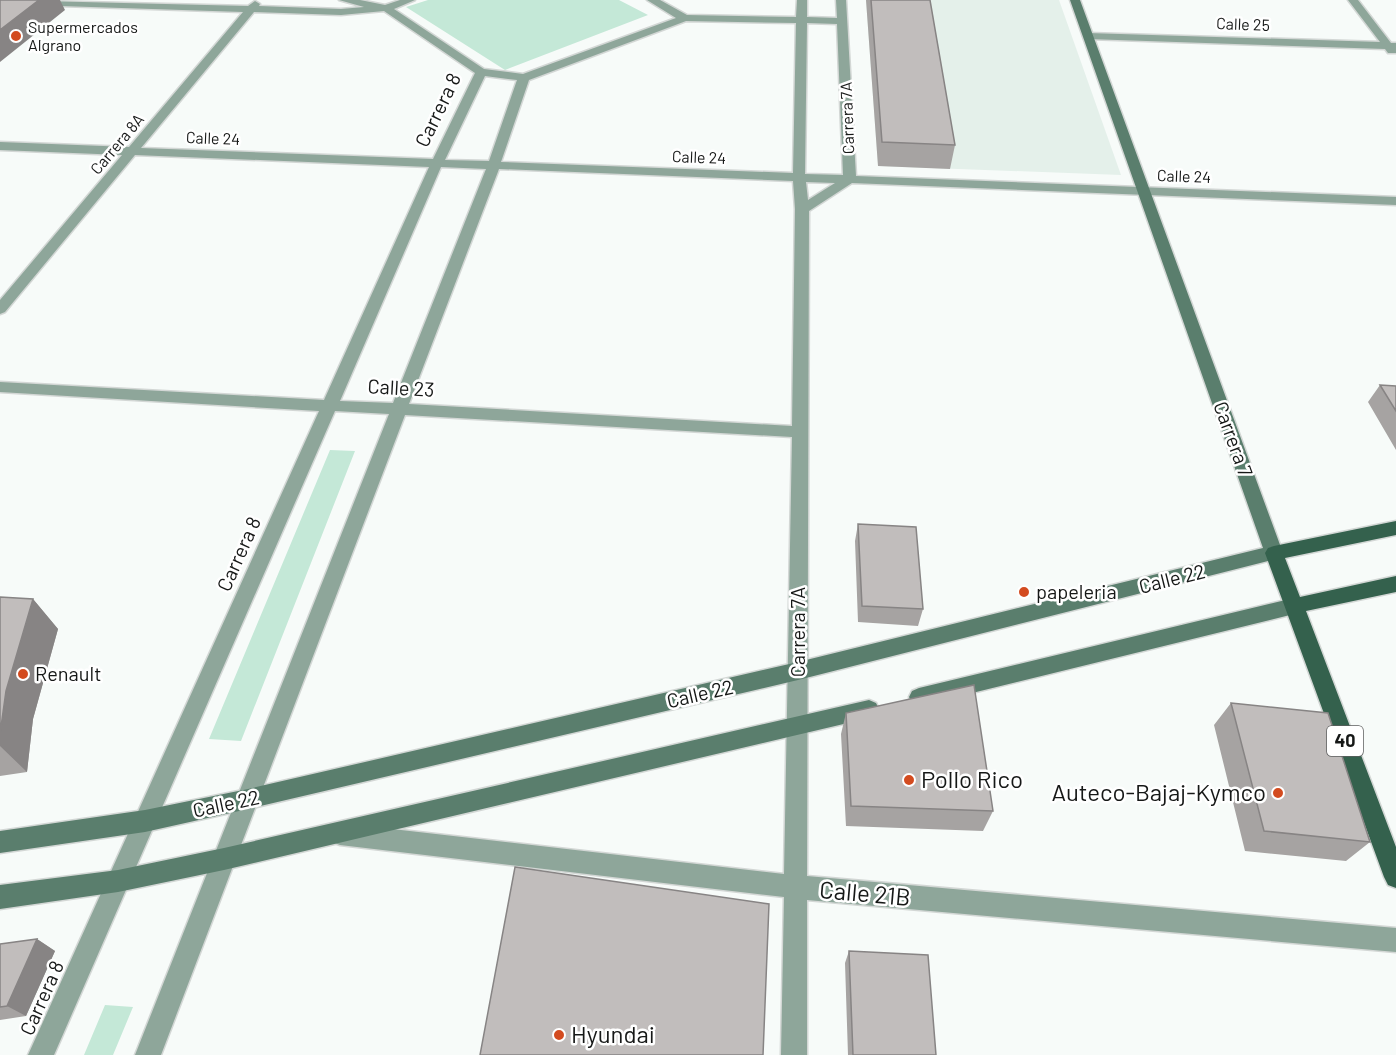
<svg xmlns="http://www.w3.org/2000/svg" width="1396" height="1055" font-family="Barlow,sans-serif">
<rect width="100%" height="100%" fill="#f7fbf9"/>
<path fill="#e4f0ea" d="M866 0H1059L1121 175 878 166Z"/>
<path fill="#c4e8d7" d="M428 0H619L648 15 505 70 406 7Z
M330 450 355 451 241 741 209 739Z
M105 1005 133 1007 113 1055H84Z"/>
<g fill="none" stroke-linecap="round" stroke-linejoin="round">
<g stroke="#d3d7d5" stroke-width="3">
<path id="street" d="M0 0 248 6 255 1 260 4 259 6 341 9 364 7 339 0H360L385 5 400 0H415L394 9 484 69 523 74 676 18 647 0H660L687 15 796 17 797 0H807V17L837 18 836 0H846L856 176 1396 197V205L852 183 809 211 807 876 1396 928V952L807 900V1055H781L784 897 340 845 332 842 329 834 332 826 340 823 784 874 792 437 405 415 161 1055H135L389 414 335 411 54 1055H28L319 411 0 392V382L324 400 429 167 135 155 5 312 0 314V300L122 155 0 150V142L129 147 243 12 0 4ZM384 11 475 73 433 159 141 148 254 12 341 15ZM686 21 796 23 793 173 501 162 529 80ZM807 23 837 24 843 175 805 174ZM485 76 517 80 489 161 445 160ZM441 167 486 169 393 403 340 401ZM499 169 793 181 795 209 792 426 409 404ZM806 182 835 183 808 200Z
M1348 0H1358L1391 43H1396V53H1388L1385 49 1088 39 1083 36 1088 33 1380 42Z"/>
</g>
<g stroke="#d3d7d5" stroke-width="3">
<path id="secondary" d="M1070 0H1080L1283 553 1280 558 798 680 248 809 145 832 0 853V831L145 810 248 789 798 662 1263 548Z
M1294 598 1301 600 1304 606 1301 612 1294 614 919 706 912 703 909 697 912 691 919 688Z
M869 700 876 703 879 709 876 715 869 718 224 870 118 892 0 909V885L118 870 224 848Z"/>
</g>
<g stroke="#d3d7d5" stroke-width="3">
<path id="primary" d="M1396 521V535L1285 558 1300 597 1396 576V592L1306 611 1396 847V888L1388 885 1384 877 1265 553 1268 548 1274 546Z"/>
</g>
<use href="#street" fill="#8ea69a" fill-rule="evenodd"/>
<use href="#secondary" fill="#5a7e6d" fill-rule="evenodd"/>
<use href="#primary" fill="#34614d" fill-rule="evenodd"/>
</g>
<path fill="#a6a3a2" d="M866 0H930L955 145 950 169 878 166Z
M1380 385 1396 386V450L1368 402Z
M858 524 923 609 918 626 858 622 855 541Z
M0 597 33 599 58 629 33 719 27 772 0 776Z
M1231 703 1370 842 1346 861 1245 851 1214 725Z
M846 713 993 811 983 831 846 826 841 734Z
M37 939 55 951 26 1016 0 1020V944Z
M849 951 936 1055H848L845 963Z"/>
<path fill="#878484" d="M39 0H60L65 10 0 62V30Z
M33 599 58 629 33 719 27 772 0 746V734L6 691Z
M37 939 55 951 26 1016 7 1006Z"/>
<path fill="#c1bdbc" stroke="#878484" stroke-width="1.5" d="M0 0H39L0 30Z
M871 0H930L955 145 882 142Z
M1380 385 1396 386V411Z
M858 524 916 527 923 609 862 606Z
M0 597 33 599 6 691 0 734Z
M974 685 993 811 851 806 846 713Z
M1231 703 1328 713 1370 842 1264 831Z
M515 867 769 904 763 1055H480Z
M37 939 7 1006 0 1007V944Z
M849 951 928 955 936 1055H853Z"/>
<g fill="#d34b1f" stroke="#fff" stroke-width="2">
<circle cx="16" cy="36" r="6"/>
<circle cx="1024" cy="592" r="6"/>
<circle cx="23" cy="674" r="6"/>
<circle cx="909" cy="780" r="6"/>
<circle cx="1278" cy="793" r="6"/>
<circle cx="559" cy="1035" r="6"/>
</g>
<g text-anchor="middle" stroke-width="5" stroke-linejoin="round" paint-order="stroke">
<g font-size="16" fill="#161817" stroke="#fff">
<text transform="translate(1243 24) rotate(2)" y="6">Calle 25</text>
<text transform="translate(847 118) rotate(-92)" y="6">Carrera 7A</text>
<text transform="translate(213 138) rotate(2)" y="6">Calle 24</text>
<text transform="translate(117 144) rotate(-50)" y="6">Carrera 8A</text>
<text transform="translate(699 157) rotate(2)" y="6">Calle 24</text>
<text transform="translate(1184 176) rotate(2)" y="6">Calle 24</text>
</g>
<g font-size="16" fill="#161817" stroke="#fff" text-anchor="start">
<text x="28" y="33">Supermercados<tspan x="28" dy="18">Algrano</tspan></text>
</g>
<rect fill="#fff" stroke="#5c5d5d" stroke-width="1.5" x="1327" y="726" width="36" height="30" rx="4.5"/>
<g font-size="18" font-weight="bold" fill="#161817">
<text x="1345" y="747">40</text>
</g>
<g font-size="20" fill="#161817" stroke="#fff">
<text transform="translate(438 110) rotate(-64)" y="7">Carrera 8</text>
<text transform="translate(401 388) rotate(3)" y="7">Calle 23</text>
<text transform="translate(1233 439) rotate(70)" y="7">Carrera 7</text>
<text transform="translate(239 554) rotate(-66)" y="7">Carrera 8</text>
<text transform="translate(1172 579) rotate(-14)" y="7">Calle 22</text>
<text transform="translate(798 632) rotate(-90)" y="7">Carrera 7A</text>
<text transform="translate(700 694) rotate(-13)" y="7">Calle 22</text>
<text transform="translate(226 804) rotate(-12)" y="7">Calle 22</text>
<text transform="translate(42 998) rotate(-66)" y="7">Carrera 8</text>
</g>
<g font-size="20" fill="#161817" stroke="#fff" text-anchor="start">
<text x="1036" y="599">papeleria</text>
<text x="35" y="681">Renault</text>
</g>
<g font-size="24" fill="#161817" stroke="#fff" text-anchor="start">
<text x="921" y="788">Pollo Rico</text>
<text x="1266" y="801" text-anchor="end">Auteco-Bajaj-Kymco</text>
<text x="571" y="1043">Hyundai</text>
</g>
<g font-size="24" fill="#161817" stroke="#fff">
<text transform="translate(865 894) rotate(5)" y="8">Calle 21B</text>
</g>
</g>
</svg>
